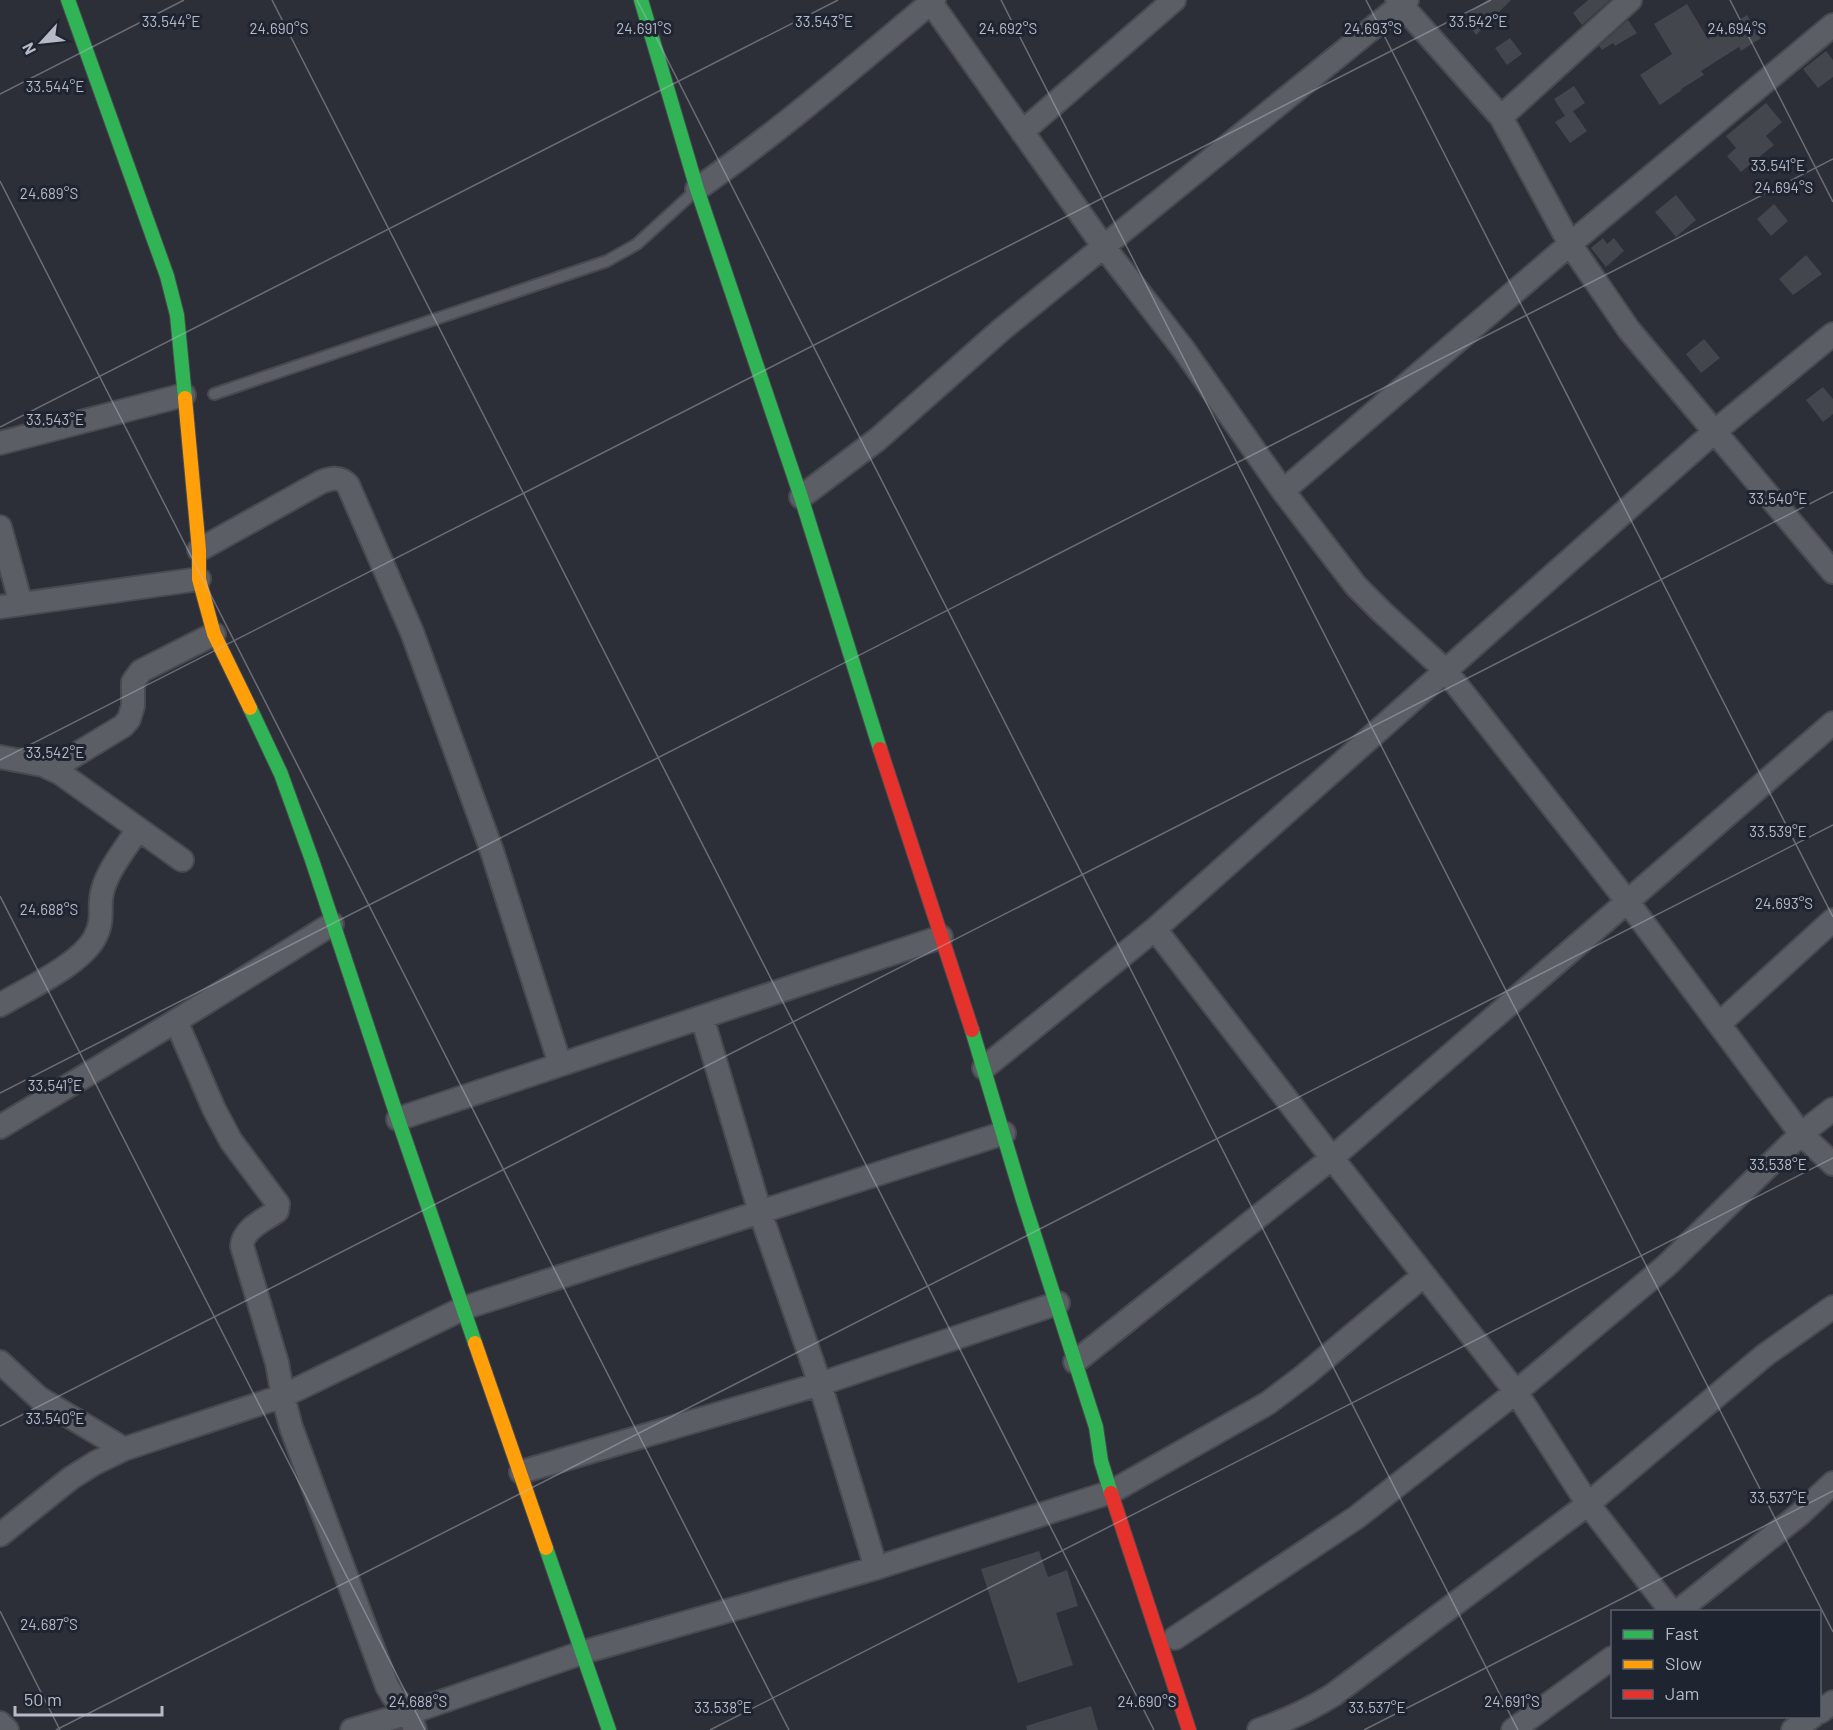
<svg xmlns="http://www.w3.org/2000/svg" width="1833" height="1730" font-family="Barlow,sans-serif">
<rect width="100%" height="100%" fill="#2c2f37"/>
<path fill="#43464c" d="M1487 0H1511L1476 35 1463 17Z
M1588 0H1610L1582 25 1573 13Z
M1687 4 1708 39 1747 15 1761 38 1741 51 1739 47 1701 71 1704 75 1681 89 1682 90 1660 105 1640 75 1672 54 1654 24Z
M1628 20 1637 33 1615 46 1613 43 1602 50 1599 46Z
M1510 38 1522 54 1507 65 1495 48Z
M1826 51 1833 60V77L1818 88 1803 69Z
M1574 86 1585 103 1573 111 1587 131 1570 143 1555 122 1565 116 1554 99Z
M1766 103 1782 122 1766 136 1774 145 1741 172 1727 156 1736 148 1726 136Z
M1676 195 1696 220 1676 237 1655 212Z
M1774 204 1788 221 1771 236 1757 219Z
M1603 238 1607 244 1614 238 1624 251 1606 267 1591 248Z
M1806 255 1822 274 1793 295 1779 279Z
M1704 339 1720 358 1701 373 1686 354Z
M1823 387 1833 399V414L1823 422 1806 400Z
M1039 1551 1048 1577 1067 1570 1078 1606 1056 1613 1073 1665 1018 1683 981 1569Z
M1091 1706 1098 1730H1027L1026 1726Z"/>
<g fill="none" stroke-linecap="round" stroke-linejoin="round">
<g stroke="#484a50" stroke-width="14">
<path id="lane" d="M214 394 607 261 637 244 693 193"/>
</g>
<g stroke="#484a50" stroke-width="26">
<path id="street" d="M929 0 1104 247 1184 350 1283 491 1356 586 1382 612 1445 670 1627 901 1801 1134 1833 1164
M1397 0 1501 117 1570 244 1629 330 1833 572
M1501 117 1630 0
M1022 132 1174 0
M697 189C780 131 856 65 934 0
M0 443 184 395
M1283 491 1570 244 1833 25
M801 497 878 439 1001 330 1407 0
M0 527 21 604
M199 550 321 482C332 478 340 476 348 485L412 632 492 851 560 1064
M0 607 199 579
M0 757 43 765 60 773 182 860
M52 769 123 726 129 719 133 706V682L141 671 214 634
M1155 929 1332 1158 1516 1392 1588 1504 1672 1612
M0 1005C27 989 79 965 94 939 106 918 97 908 103 889 109 868 126 848 138 829
M702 1017 760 1212 820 1384 876 1568
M176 1021 214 1109 231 1141 278 1204 277 1211C264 1220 243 1229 242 1246L277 1363 283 1396 291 1427 387 1686 393 1696 409 1713 415 1730
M1719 1024 1833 920
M984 1068 1155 929 1714 432 1833 334
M398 1119 941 937
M0 1127 176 1021 332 924
M0 1362 39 1398 124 1449
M1075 1362 1332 1158 1833 723
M521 1472 820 1384 1058 1303
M0 1535 71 1478 95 1463 124 1449 283 1396 464 1308 1004 1133
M1677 1612 1800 1514 1833 1483
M1175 1638 1357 1517 1516 1392 1667 1265 1801 1134 1833 1109
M1820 1712 1833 1702
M0 1723 7 1730
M352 1730 409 1713 584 1652 876 1568 1111 1492 1268 1403 1305 1375 1424 1275
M1259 1730C1285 1721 1309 1710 1333 1695L1588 1504 1765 1355 1833 1307
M1513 1730 1612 1658
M1793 1730 1813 1716"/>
</g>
<g stroke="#484a50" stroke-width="16">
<path id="fast" d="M68 0 167 276 177 315 185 398
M641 0 697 189 801 497 880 749
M250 708 281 774 312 860 398 1119 475 1343
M972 1030 1023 1200 1096 1427 1101 1461 1111 1493
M546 1548 609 1730"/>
</g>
<g stroke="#484a50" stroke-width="16">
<path id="slow" d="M185 398 199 550V579L214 634 250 708
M475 1343 546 1548"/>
</g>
<g stroke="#484a50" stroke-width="16">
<path id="jam" d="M880 749 972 1030
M1111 1493 1189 1730"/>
</g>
<use href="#lane" stroke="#5b5e65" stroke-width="10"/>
<use href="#street" stroke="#5b5e65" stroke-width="22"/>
<use href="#fast" stroke="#30b455" stroke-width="14"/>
<use href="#slow" stroke="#ff9f0a" stroke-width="14"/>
<use href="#jam" stroke="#e5322d" stroke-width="14"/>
</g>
<path fill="none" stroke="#b6bac7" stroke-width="1.5" stroke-opacity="0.45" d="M272 0 1154 1730M637 0 1518 1730M1001 0 1833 1632M1366 0 1833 917M1730 0 1833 202M0 94 184 0M0 181 789 1730M0 427 838 0M0 760 1491 0M0 896 425 1730M0 1093 1833 159M0 1426 1833 492M0 1611 60 1730M56 1730 1833 825M710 1730 1833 1158M1364 1730 1833 1491"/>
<g font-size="15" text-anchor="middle" fill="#b6bac7" stroke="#1f2431" stroke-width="6" stroke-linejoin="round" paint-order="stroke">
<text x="1478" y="27">33.542°E</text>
<text x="171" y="27">33.544°E</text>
<text x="824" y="27">33.543°E</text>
<text x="279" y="34">24.690°S</text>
<text x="644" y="34">24.691°S</text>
<text x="1008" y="34">24.692°S</text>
<text x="1373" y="34">24.693°S</text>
<text x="1737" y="34">24.694°S</text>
<text x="55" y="92">33.544°E</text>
<text x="1778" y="171">33.541°E</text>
<text x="1784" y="193">24.694°S</text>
<text x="49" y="199">24.689°S</text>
<text x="55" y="425">33.543°E</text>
<text x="1778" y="504">33.540°E</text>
<text x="55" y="758">33.542°E</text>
<text x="1778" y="837">33.539°E</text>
<text x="1784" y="909">24.693°S</text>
<text x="49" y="915">24.688°S</text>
<text x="55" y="1091">33.541°E</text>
<text x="1778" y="1170">33.538°E</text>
<text x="55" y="1424">33.540°E</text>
<text x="1778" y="1503">33.537°E</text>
<text x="49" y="1630">24.687°S</text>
<text x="418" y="1707">24.688°S</text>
<text x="1147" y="1707">24.690°S</text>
<text x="1512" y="1707">24.691°S</text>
<text x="723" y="1713">33.538°E</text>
<text x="1377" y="1713">33.537°E</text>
</g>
<rect x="1611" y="1610" width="210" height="108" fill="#1f2431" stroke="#5b606d" stroke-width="1.5"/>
<rect x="1623" y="1630" width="30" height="9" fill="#30b455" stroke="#5b606d" stroke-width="1.5"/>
<text x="1665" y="1640" font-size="18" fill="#b6bac7">Fast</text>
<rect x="1623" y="1660" width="30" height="9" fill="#ff9f0a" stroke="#5b606d" stroke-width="1.5"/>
<text x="1665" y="1670" font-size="18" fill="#b6bac7">Slow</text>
<rect x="1623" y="1690" width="30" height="9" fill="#e5322d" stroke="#5b606d" stroke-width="1.5"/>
<text x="1665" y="1700" font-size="18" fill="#b6bac7">Jam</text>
<g transform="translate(42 42) rotate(243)" stroke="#1f2431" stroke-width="4.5" paint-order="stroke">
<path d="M0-4.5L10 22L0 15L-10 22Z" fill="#b6bac7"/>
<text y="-9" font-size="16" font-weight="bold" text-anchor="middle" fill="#b6bac7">N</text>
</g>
<path d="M15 1706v9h147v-9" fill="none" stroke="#b6bac7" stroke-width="3"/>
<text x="24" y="1706" font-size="18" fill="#b6bac7" stroke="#1f2431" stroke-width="4.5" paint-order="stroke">50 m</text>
</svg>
